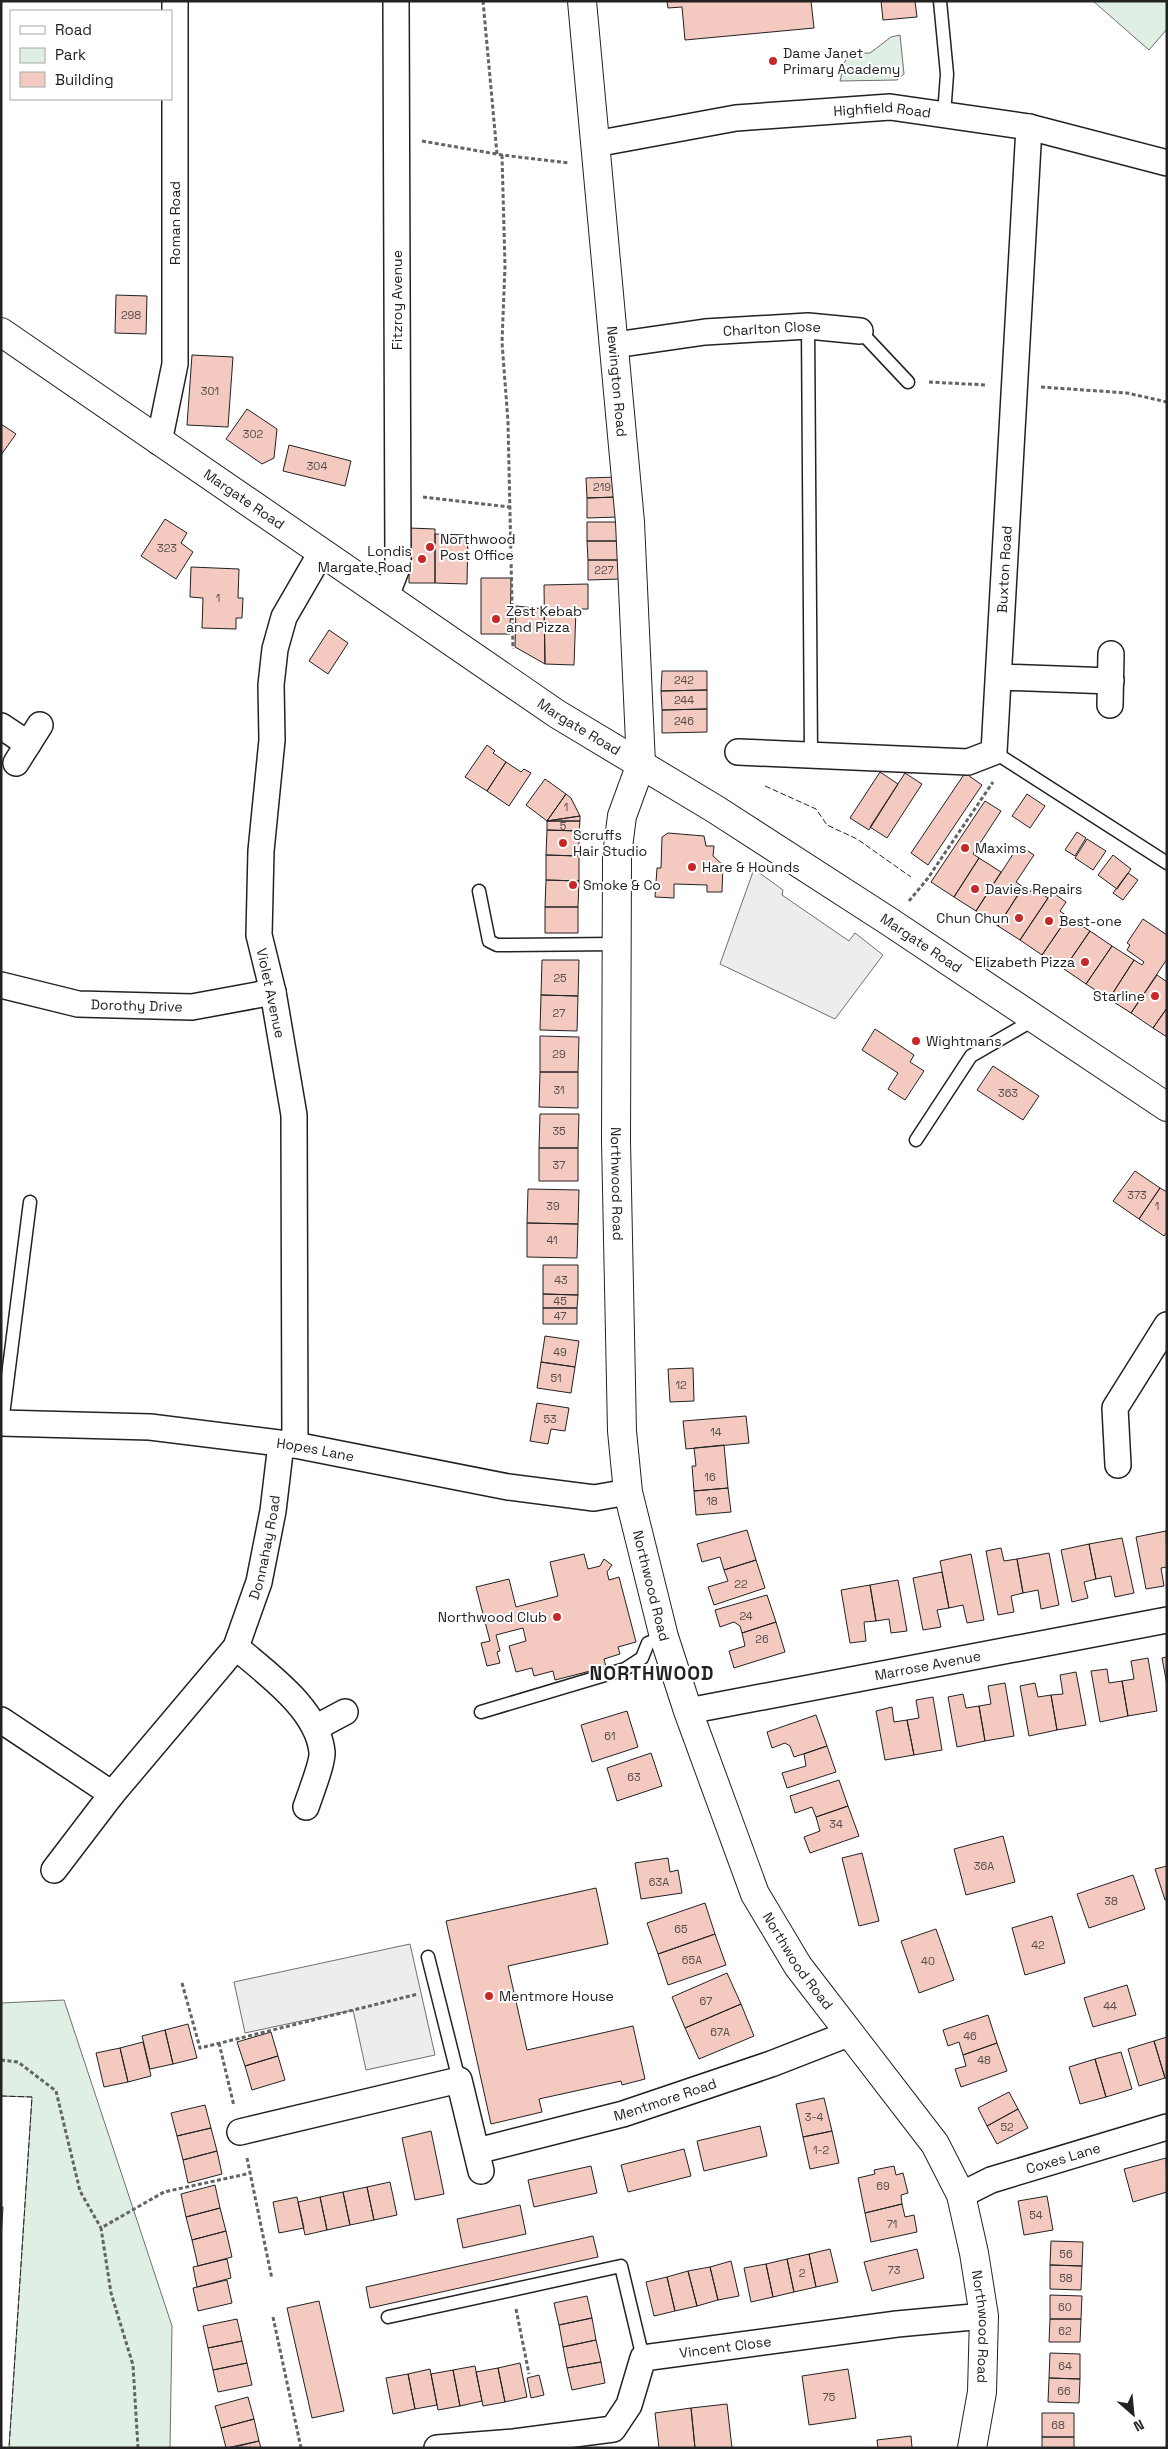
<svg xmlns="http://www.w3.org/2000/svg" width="1168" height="2449" font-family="'Space Grotesk',sans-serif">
<rect width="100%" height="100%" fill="#fff"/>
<path fill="#e0efe3" stroke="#6f6f6f" d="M1093 1H1167V29L1149 50Z
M900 35 904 74 897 80 840 81 845 61 852 53H870L891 37Z
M64 2000 172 2326 170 2448H9L32 2097 1 2096V2003Z"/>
<path fill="#ededed" stroke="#6f6f6f" d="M754 869 783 890 782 895 849 941 855 933 883 955 835 1019 720 964Z
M410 1944 435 2055 366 2070 353 2010 245 2033 234 1982Z"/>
<path fill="#f3c9c0" stroke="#222" d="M667 1H811L814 28 685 40 682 7 668 8Z
M881 1H915L917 17 883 20Z
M116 295 147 296 146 334 115 333Z
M192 355 233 357 228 427 187 425Z
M247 409 277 429 274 458 262 464 226 439Z
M1 424 16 434 1 455Z
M289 445 351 461 345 486 283 471Z
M617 477V497L587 498 586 478Z
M617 497 618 517 587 518V498Z
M165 519 187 533 181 543 193 552 176 579 141 556Z
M587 522H620V541H587Z
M409 528 435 529V583H409Z
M435 534 468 535 467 584 435 583Z
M587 541H620V560H588Z
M588 560H620L621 579 588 580Z
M191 567 239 569 238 598H243L242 618H236V629L202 628 203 598 190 597Z
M481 578H511L510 634H481Z
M588 584V609H576L574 665 545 664 544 585Z
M516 606 544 609 545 664 515 647Z
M329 630 348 643 328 674 309 661Z
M662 671H707V690L661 691Z
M707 690V709L662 710 661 691Z
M707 709V732L662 733V710Z
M487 745 495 751 493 753 506 762 487 791 465 777Z
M506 762 521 772 524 769 531 773 509 806 487 791Z
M880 772 898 784 869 830 850 818Z
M905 773 922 784 887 838 870 827Z
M965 773 982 785 928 865 911 853Z
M545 779 566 794 547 821 526 805Z
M566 794 571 798 580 816 547 821Z
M1027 794 1045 806 1030 828 1012 816Z
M985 801 1001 811 973 854 979 858 954 897 931 882Z
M580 816V821H547Z
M547 821H580L579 831 547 830Z
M547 830 579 831V856L546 855Z
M1077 832 1086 838 1075 856 1065 850Z
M668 833 704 836 706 846H714L713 856 723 865 722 892H707V885L674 884V898L655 897 657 868H661L662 837Z
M1087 839 1106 851 1093 870 1075 858Z
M1019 845 1034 855 1016 882 1023 887 998 926 976 911Z
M546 855 579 856V881L546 880Z
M1113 855 1131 869 1117 889 1098 875Z
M979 858 1001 872 976 911 954 897Z
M1128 873 1138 880 1123 900 1113 893Z
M546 880 579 881 578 907H545Z
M1023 887 1030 892 1033 888 1048 898 1020 940 998 926Z
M1052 892 1066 902 1060 911 1068 917 1042 955 1020 940Z
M545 907H578V933H545Z
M1068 917 1090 931 1064 969 1042 955Z
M1143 919 1167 935V959L1131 1013 1109 999 1134 960 1142 965 1144 962 1127 950 1130 945 1127 943Z
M1090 931 1112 946 1086 984 1064 969Z
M1112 946 1134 960 1109 999 1086 984Z
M542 960H579L578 996 541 995Z
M1157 975 1167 982V1008L1153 1028 1131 1013Z
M541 995 578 996 577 1031 540 1030Z
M1167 1008V1037L1153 1028Z
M875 1029 914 1055 910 1062 924 1071 905 1100 888 1089 898 1073 862 1050Z
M540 1036 579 1037 578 1072H540Z
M993 1066 1039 1096 1023 1120 977 1090Z
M540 1072H578V1108L539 1107Z
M540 1114H579L578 1148H539Z
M539 1148H578V1181H539Z
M1135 1171 1160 1188 1139 1219 1113 1201Z
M1160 1188 1167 1192V1232L1164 1236 1139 1219Z
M528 1189 579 1190 578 1224 527 1223Z
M527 1223 578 1224 577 1258 527 1257Z
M543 1265H578V1295L543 1294Z
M543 1294 578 1295 577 1308H543Z
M543 1308H577V1324H543Z
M545 1336 579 1341 575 1367 541 1362Z
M541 1362 575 1367 571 1393 537 1388Z
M693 1368 694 1401 670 1402 668 1369Z
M537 1403 569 1408 565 1431 551 1429 548 1444 530 1441Z
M746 1416 749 1443 686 1449 683 1421Z
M724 1445 728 1488 694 1491 692 1466H696L694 1448Z
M728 1488 731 1512 696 1515 694 1491Z
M747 1530 756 1560 724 1570 720 1557 702 1562 697 1544Z
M1166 1531 1167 1567 1161 1568 1164 1586 1146 1589 1136 1537Z
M1122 1538 1134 1593 1115 1597 1111 1576 1096 1579 1089 1544Z
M1089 1544 1096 1579 1084 1582 1088 1598 1072 1602 1061 1550Z
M1001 1548 1004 1561 1017 1559 1023 1593 1011 1596 1014 1612 998 1615 986 1551Z
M1049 1553 1059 1605 1041 1609 1038 1590 1023 1593 1017 1559Z
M584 1554 588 1569 600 1566 604 1559 612 1565 607 1572 609 1580 619 1577 636 1642 618 1647 620 1654 604 1659 606 1667 555 1680 553 1671 534 1676 532 1668 516 1672 509 1646 526 1641 523 1628 496 1635 500 1651 497 1652 500 1663 487 1666 481 1643 490 1641 476 1587 509 1579 516 1607 558 1596 550 1562Z
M971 1554 984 1620 967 1623 963 1605 949 1608 940 1561Z
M756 1560 765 1588 714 1605 708 1587 728 1581 724 1570Z
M942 1572 949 1608 937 1610 941 1627 923 1630 913 1578Z
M898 1580 907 1631 891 1633 889 1619 876 1621 870 1585Z
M870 1585 876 1621 864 1622 866 1641 850 1643 841 1590Z
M767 1595 776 1622 742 1633 740 1626 734 1622 720 1627 715 1610Z
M776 1622 785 1652 734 1668 729 1651 745 1646 742 1633Z
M1167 1657V1685L1162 1658Z
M1148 1658 1157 1711 1128 1716 1122 1681 1134 1679 1131 1661Z
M1107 1669 1109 1683 1122 1681 1128 1716 1100 1722 1091 1671Z
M1076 1672 1086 1725 1057 1730 1051 1695 1063 1694 1060 1675Z
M1005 1683 1014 1736 985 1741 979 1706 991 1704 988 1686Z
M1035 1683 1038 1697 1051 1695 1057 1730 1029 1736 1020 1686Z
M963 1694 966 1708 979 1706 985 1741 957 1747 948 1697Z
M933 1697 942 1750 914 1755 907 1720 919 1718 916 1700Z
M892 1707 894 1722 907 1720 914 1755 885 1760 876 1711Z
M627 1711 638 1747 592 1762 581 1725Z
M816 1715 827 1746 794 1757 790 1746 785 1743 772 1748 767 1732Z
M827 1746 836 1772 787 1788 782 1773 806 1766 804 1754Z
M651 1753 662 1786 617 1801 607 1768Z
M839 1780 848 1806 816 1817 812 1807 795 1813 790 1796Z
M848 1806 859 1836 810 1853 804 1837 820 1831 816 1817Z
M1003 1836 1015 1882 966 1895 954 1849Z
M862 1853 879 1921 859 1926 842 1858Z
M668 1858 670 1872 678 1870 682 1893 641 1899 635 1863Z
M1167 1866V1900H1165L1155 1869Z
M1133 1875 1145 1909 1089 1928 1077 1894Z
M596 1888 608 1944 508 1966 527 2050 633 2026 645 2079 622 2085 621 2081 539 2099 542 2112 491 2124 446 1921Z
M705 1903 715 1934 658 1954 647 1923Z
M1052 1916 1065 1963 1025 1975 1012 1928Z
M936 1929 954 1980 919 1993 901 1941Z
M715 1934 726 1965 668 1985 658 1954Z
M727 1973 741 2004 685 2028 672 1997Z
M1127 1985 1136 2015 1093 2027 1084 1998Z
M741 2004 754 2036 699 2059 685 2028Z
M988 2015 997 2043 963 2055 959 2042 948 2046 943 2030Z
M188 2024 197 2058 173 2064 165 2030Z
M165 2030 173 2064 150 2069 142 2036Z
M271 2032 278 2056 245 2066 237 2042Z
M1167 2037V2078H1165L1154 2041Z
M1154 2041 1165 2078 1139 2086 1128 2049Z
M143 2042 151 2076 128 2082 120 2048Z
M997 2043 1007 2071 961 2087 955 2069 966 2066 963 2055Z
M120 2048 128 2082 104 2087 96 2053Z
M1121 2052 1132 2089 1106 2097 1095 2059Z
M278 2056 285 2080 252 2090 245 2066Z
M1095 2059 1106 2097 1080 2104 1069 2067Z
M1009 2092 1018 2109 987 2126 978 2108Z
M824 2098 832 2131 803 2137 796 2104Z
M205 2105 211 2128 177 2136 171 2113Z
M1018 2109 1028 2128 997 2144 987 2126Z
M760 2126 767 2156 704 2171 697 2141Z
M211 2128 217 2151 183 2160 177 2136Z
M431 2131 444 2194 415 2200 402 2138Z
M832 2131 839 2163 810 2169 803 2137Z
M684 2149 691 2176 628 2192 621 2165Z
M217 2151 222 2174 188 2183 183 2160Z
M1166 2158 1167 2192 1133 2202 1124 2169Z
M591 2166 597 2193 534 2207 528 2180Z
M894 2166 896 2175 903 2173 908 2193 901 2195 902 2204 865 2213 858 2178 875 2174 874 2170Z
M390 2182 397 2215 374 2220 367 2187Z
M215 2185 220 2208 186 2217 181 2194Z
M367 2187 374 2220 350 2225 343 2192Z
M343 2192 350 2225 327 2230 320 2197Z
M1047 2196 1053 2230 1024 2235 1018 2201Z
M297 2197 304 2228 279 2233 273 2202Z
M320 2197 327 2230 305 2235 298 2202Z
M902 2204 905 2217 914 2215 917 2232 871 2242 865 2213Z
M520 2205 526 2234 463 2248 457 2219Z
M1 2207H3L1 2238Z
M220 2208 226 2231 192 2240 186 2217Z
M226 2231 232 2257 198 2266 192 2240Z
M593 2236 598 2257 370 2308 366 2287Z
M1051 2241 1083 2242 1082 2266 1050 2265Z
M830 2249 838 2282 816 2287 809 2254Z
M917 2249 924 2278 872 2291 864 2262Z
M809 2254 816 2287 794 2292 787 2259Z
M227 2259 231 2278 197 2287 193 2267Z
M787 2259 794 2292 773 2297 766 2264Z
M731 2261 739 2296 718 2300 710 2267Z
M766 2264 773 2297 751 2302 744 2268Z
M1050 2265 1082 2266 1081 2290 1050 2289Z
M710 2267 718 2300 697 2306 688 2271Z
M688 2271 697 2306 675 2311 667 2277Z
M667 2277 675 2311 654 2316 646 2282Z
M227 2280 232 2303 198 2311 193 2288Z
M1050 2295 1082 2296 1081 2319H1050Z
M587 2296 592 2318 559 2325 554 2303Z
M319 2301 344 2411 312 2418 287 2308Z
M592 2318 596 2340 563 2347 559 2325Z
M237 2319 242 2341 208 2348 203 2326Z
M1050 2319H1081L1080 2342H1049Z
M596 2340 601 2362 567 2368 563 2347Z
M242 2341 247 2363 213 2370 208 2348Z
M1050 2353 1080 2354V2379L1049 2378Z
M601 2362 605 2383 572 2390 567 2368Z
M247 2363 252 2385 218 2392 213 2370Z
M520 2363 527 2397 505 2402 498 2368Z
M475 2366 482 2401 460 2406 453 2370Z
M498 2368 505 2402 483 2406 476 2372Z
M430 2369 437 2405 415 2409 408 2374Z
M848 2369 856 2418 809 2425 802 2376Z
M453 2370 460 2406 438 2410 431 2374Z
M408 2374 415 2409 393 2414 386 2378Z
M539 2375 544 2395 531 2398 527 2378Z
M1049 2378 1080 2379 1079 2403 1048 2402Z
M248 2397 254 2419 221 2428 215 2406Z
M727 2404 732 2448H695L691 2408Z
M691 2408 695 2448H659L655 2413Z
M1042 2413H1074V2437H1042Z
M254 2419 259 2441 226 2448 221 2428Z
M911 2436 912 2448H878L877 2440Z
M1042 2437H1074V2448H1042Z
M259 2441 261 2448H231Z"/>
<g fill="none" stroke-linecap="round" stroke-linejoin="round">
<g stroke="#222" stroke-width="15">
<path id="lane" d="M940 1 947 74 944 115
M808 326 811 754
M860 331 908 382
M994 752 1167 863
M479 891 489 941 497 945 617 944
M916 1140 971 1056 1035 1019
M2 1423 30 1202
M481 1712 625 1669 642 1658 648 1643 664 1637
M428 1957 459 2080
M388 2317 621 2266 643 2358"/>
</g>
<g stroke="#222" stroke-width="28">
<g id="street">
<path id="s1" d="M595 144 736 118 890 107 1029 127 1167 163"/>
<path id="s2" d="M615 345 705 332 808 326 860 331"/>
<path d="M159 442 175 364V1"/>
<path d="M386 596 398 565 396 1"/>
<path d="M1000 677 1111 681"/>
<path d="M1110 705 1111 654"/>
<path d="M1 726 28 744"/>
<path id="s3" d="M738 752 968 762 994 752 1029 127"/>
<path d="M16 763 40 725"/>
<path id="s4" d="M1 985 78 1004 192 1007 273 992"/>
<path id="s5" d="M1 1423 150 1427 295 1445 508 1487 594 1498 628 1492"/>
<path d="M295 1445 294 1115 273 992 259 935 261 851 272 740 271 685 275 649 284 617 321 553"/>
<path d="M1118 1465 1115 1408 1167 1325"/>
<path d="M236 1647C266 1673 318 1709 322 1752 323 1762 310 1795 306 1807"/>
<path id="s6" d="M688 1711 1167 1620"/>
<path d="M1 1720 112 1794"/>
<path d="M315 1728 345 1712"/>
<path id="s7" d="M54 1870 112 1794 236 1647 259 1582 273 1511 281 1444"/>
<path d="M240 2132 459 2080 481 2171"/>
<path id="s8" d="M477 2151 623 2114 771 2064 848 2034"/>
<path id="s9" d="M961 2195 991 2180 1167 2127"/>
<path id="s10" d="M437 2448 514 2442 613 2429 629 2405 643 2358 897 2324 984 2316"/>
</g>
</g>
<g stroke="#222" stroke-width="30">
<g id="secondary">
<path id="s11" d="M582 1 630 522 641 764 622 816 617 855 616 1141 622 1431 628 1492 664 1637 688 1711 755 1894 798 1966 935 2144 961 2195 974 2253 984 2316 982 2392 972 2448"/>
</g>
</g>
<g stroke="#222" stroke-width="30">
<g id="primary">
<path id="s12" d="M1 332 557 714 715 809 890 922 1167 1107"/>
</g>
</g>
<path stroke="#646464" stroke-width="3" stroke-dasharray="4 2.5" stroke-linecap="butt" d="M483 1 497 154
M422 141 502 155 569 163
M502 155 505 266 502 342 508 422 513 649
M929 382 987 385
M1041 387 1127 393 1167 402
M423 497 510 507
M909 901 928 878 993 782
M182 1983 200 2048 418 1994
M219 2043 234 2106
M1 2060 18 2062 56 2091 80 2191 101 2228
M247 2158 272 2279
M516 2309 529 2374
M273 2317 301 2448
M138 2448 133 2365 111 2293 101 2228 164 2192 251 2173"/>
<use href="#lane" stroke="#fff" stroke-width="12"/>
<use href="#street" stroke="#fff" stroke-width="25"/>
<use href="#secondary" stroke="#fff" stroke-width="28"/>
<use href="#primary" stroke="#fff" stroke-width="28"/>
<path stroke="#222" stroke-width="1" stroke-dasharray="6 2.5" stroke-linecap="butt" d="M765 786 816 809 827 825 857 839 911 877
M1 2096 32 2097 9 2448"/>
</g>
<g fill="#c62828" stroke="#fff" stroke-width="2">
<circle cx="773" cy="61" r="5"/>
<circle cx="430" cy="547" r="5"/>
<circle cx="422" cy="559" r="5"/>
<circle cx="496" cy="619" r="5"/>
<circle cx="563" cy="843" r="5"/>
<circle cx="965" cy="848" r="5"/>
<circle cx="692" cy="867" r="5"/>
<circle cx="573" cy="885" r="5"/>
<circle cx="975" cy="889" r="5"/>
<circle cx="1019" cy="918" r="5"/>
<circle cx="1049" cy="921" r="5"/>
<circle cx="1085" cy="962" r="5"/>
<circle cx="1155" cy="996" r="5"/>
<circle cx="916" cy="1041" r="5"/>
<circle cx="557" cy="1617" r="5"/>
<circle cx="489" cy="1996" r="5"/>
</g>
<g text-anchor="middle" stroke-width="4" stroke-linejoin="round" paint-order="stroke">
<g font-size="11" fill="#564c4a">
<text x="131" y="319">298</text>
<text x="210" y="395">301</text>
<text x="253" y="438">302</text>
<text x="317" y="470">304</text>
<text x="602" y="491">219</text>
<text x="167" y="552">323</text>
<text x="604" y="574">227</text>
<text x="218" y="602">1</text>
<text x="684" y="684">242</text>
<text x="684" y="704">244</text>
<text x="684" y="725">246</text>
<text x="566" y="811">1</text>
<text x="563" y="830">5</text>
<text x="560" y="982">25</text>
<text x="559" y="1017">27</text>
<text x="559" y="1058">29</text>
<text x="559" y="1094">31</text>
<text x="1008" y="1097">363</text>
<text x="559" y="1135">35</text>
<text x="559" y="1169">37</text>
<text x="1137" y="1199">373</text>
<text x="553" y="1210">39</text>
<text x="1157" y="1210">1</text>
<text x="552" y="1244">41</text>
<text x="561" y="1284">43</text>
<text x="560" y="1305">45</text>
<text x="560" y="1320">47</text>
<text x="560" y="1356">49</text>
<text x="556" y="1382">51</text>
<text x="681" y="1389">12</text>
<text x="550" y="1423">53</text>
<text x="716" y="1436">14</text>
<text x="710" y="1481">16</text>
<text x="712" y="1505">18</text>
<text x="741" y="1588">22</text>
<text x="746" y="1620">24</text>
<text x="762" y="1643">26</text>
<text x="610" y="1740">61</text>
<text x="634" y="1781">63</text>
<text x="836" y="1828">34</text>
<text x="984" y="1870">36A</text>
<text x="659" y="1886">63A</text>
<text x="1111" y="1905">38</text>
<text x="681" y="1933">65</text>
<text x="1038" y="1949">42</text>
<text x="692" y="1964">65A</text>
<text x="928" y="1965">40</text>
<text x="706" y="2005">67</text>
<text x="1110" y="2010">44</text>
<text x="720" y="2036">67A</text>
<text x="970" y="2040">46</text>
<text x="984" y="2064">48</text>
<text x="814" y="2121">3-4</text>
<text x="1007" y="2131">52</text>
<text x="821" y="2154">1-2</text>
<text x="883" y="2190">69</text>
<text x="1036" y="2219">54</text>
<text x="892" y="2228">71</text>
<text x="1066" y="2258">56</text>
<text x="894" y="2274">73</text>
<text x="802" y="2277">2</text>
<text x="1066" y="2282">58</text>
<text x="1065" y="2311">60</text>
<text x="1065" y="2335">62</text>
<text x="1065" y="2370">64</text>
<text x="1064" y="2395">66</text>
<text x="829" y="2401">75</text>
<text x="1058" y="2429">68</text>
</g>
<g font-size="14" fill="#222" stroke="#fff" text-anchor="start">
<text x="783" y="58">Dame Janet<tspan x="783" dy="16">Primary Academy</tspan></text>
<text x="440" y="544">Northwood<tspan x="440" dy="16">Post Office</tspan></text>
<text x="412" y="556" text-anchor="end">Londis<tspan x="412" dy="16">Margate Road</tspan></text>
<text x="506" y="616">Zest Kebab<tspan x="506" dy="16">and Pizza</tspan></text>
<text x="573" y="840">Scruffs<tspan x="573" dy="16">Hair Studio</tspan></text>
<text x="975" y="853">Maxims</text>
<text x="702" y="872">Hare &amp; Hounds</text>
<text x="583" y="890">Smoke &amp; Co</text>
<text x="985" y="894">Davies Repairs</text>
<text x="1009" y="923" text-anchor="end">Chun Chun</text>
<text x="1059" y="926">Best-one</text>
<text x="1075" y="967" text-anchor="end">Elizabeth Pizza</text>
<text x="1145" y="1001" text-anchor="end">Starline</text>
<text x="926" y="1046">Wightmans</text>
<text x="547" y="1622" text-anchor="end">Northwood Club</text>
<text x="499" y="2001">Mentmore House</text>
</g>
<g font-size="14" fill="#222" stroke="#fff">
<text dy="5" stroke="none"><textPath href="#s1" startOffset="290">Highfield Road</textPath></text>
<text transform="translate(175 223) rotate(-90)" y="5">Roman Road</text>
<text transform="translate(397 300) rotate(-90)" y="5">Fitzroy Avenue</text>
<text dy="5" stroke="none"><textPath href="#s2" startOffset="158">Charlton Close</textPath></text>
<text dy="5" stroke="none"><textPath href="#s11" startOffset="382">Newington Road</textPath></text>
<text dy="5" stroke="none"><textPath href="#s12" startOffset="295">Margate Road</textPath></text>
<text dy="5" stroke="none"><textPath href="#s3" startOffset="441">Buxton Road</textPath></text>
<text dy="5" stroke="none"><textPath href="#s12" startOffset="700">Margate Road</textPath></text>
<text dy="5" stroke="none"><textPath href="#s12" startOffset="1105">Margate Road</textPath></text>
<text transform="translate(271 993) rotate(78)" y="5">Violet Avenue</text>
<text dy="5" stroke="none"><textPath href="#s4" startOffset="138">Dorothy Drive</textPath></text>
<text dy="5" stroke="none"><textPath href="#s11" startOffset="1189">Northwood Road</textPath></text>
<text dy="5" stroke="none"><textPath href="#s5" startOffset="316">Hopes Lane</textPath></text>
<text dy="5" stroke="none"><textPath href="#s7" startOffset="392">Donnahay Road</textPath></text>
<text dy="5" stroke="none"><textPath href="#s11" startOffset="1594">Northwood Road</textPath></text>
<text dy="5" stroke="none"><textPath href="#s6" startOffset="244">Marrose Avenue</textPath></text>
<text dy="5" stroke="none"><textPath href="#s11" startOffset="1999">Northwood Road</textPath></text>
<text dy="5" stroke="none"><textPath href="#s8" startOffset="195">Mentmore Road</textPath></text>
<text dy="5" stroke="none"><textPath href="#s9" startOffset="109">Coxes Lane</textPath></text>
<text dy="5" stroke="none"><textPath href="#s11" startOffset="2419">Northwood Road</textPath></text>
<text dy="5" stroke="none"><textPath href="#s10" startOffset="338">Vincent Close</textPath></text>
</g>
<g font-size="19" font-weight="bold" letter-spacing="1" fill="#222" stroke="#fff">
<text x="652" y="1680">NORTHWOOD</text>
</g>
</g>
<rect width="1168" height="2449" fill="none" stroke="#222222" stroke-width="5"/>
<rect x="10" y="10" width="162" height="90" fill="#ffffff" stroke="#a7a7a7"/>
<rect x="20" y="26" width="25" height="8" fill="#ffffff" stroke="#a7a7a7"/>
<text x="55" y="35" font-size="15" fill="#222222">Road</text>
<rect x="20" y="48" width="25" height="15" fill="#e0efe3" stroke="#a7a7a7"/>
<text x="55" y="60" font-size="15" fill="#222222">Park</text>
<rect x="20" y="72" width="25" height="15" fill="#f3c9c0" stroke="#a7a7a7"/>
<text x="55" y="85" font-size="15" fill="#222222">Building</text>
<g transform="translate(1133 2414) rotate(153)" stroke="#ffffff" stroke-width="4" paint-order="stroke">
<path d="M0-4L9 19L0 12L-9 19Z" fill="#222222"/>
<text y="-8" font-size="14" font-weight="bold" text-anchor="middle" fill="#222222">N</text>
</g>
</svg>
